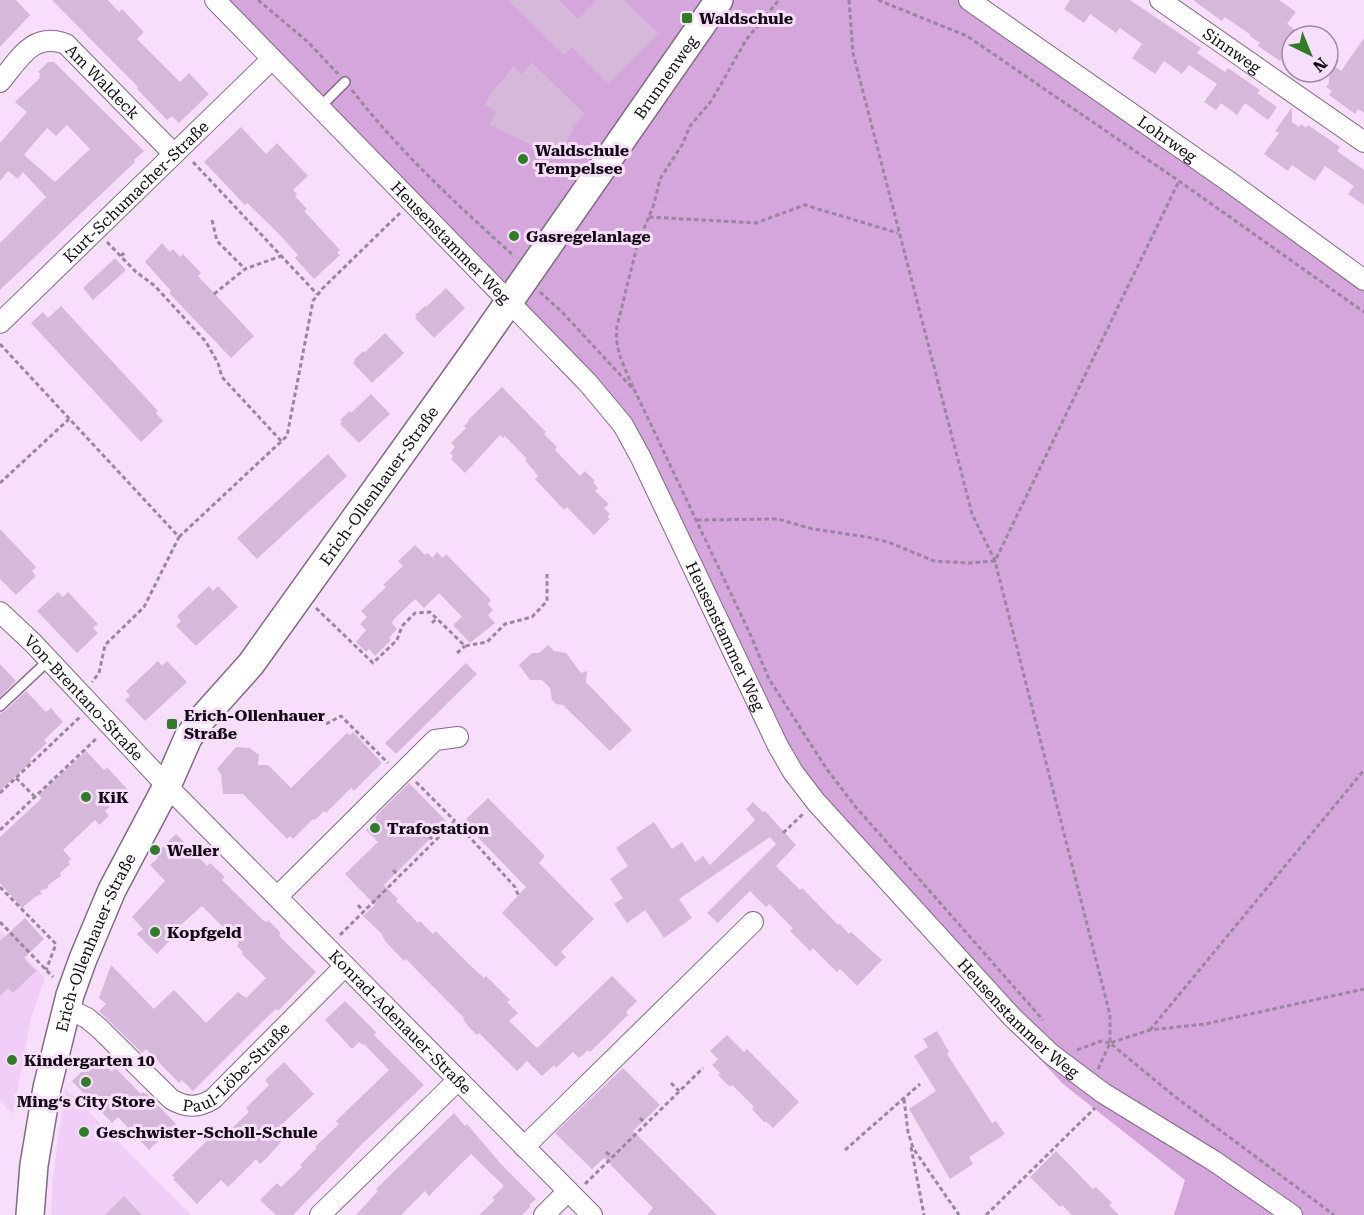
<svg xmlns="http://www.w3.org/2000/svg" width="1364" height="1215" font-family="'Roboto Serif',serif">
<rect width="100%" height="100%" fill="#f7dffc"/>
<path fill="#f1cef7" d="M0 930 45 978 31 1018 13 1114 0 1101Z
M65 1088 191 1215H51L53 1177Z"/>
<path fill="#d4a6dc" d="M228 0H959L1364 289V1215H1174L1185 1180 1063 1084 791 787 772 752 627 447C601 404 562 370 526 335L539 318Z"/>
<path fill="#d5b8da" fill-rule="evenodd" d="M0 0H16L30 15 0 47Z
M52 0H108L119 12 122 9 144 32 137 39 180 82 189 73 209 94 179 123 172 116 167 120 137 89 138 87Z
M508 0H559L578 19 597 0H624L658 33 608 83 572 47 564 55Z
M1070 0H1130L1201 48 1197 53 1225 72 1228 68 1260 90 1257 93 1277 107 1268 120 1245 103 1237 115 1221 103 1216 110 1204 102 1217 84 1189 65 1182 74 1164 61 1155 74 1132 58 1142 44 1120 28 1116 33 1090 14 1084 23 1064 9Z
M1193 0H1279L1296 12 1287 24 1304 36H1292V64L1283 57 1280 61 1258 46 1260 43 1250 36 1251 35 1225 17 1222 21Z
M1364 38V113L1358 109 1355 114 1329 95 1332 91 1326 87 1329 83 1328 61 1341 71Z
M48 62H54L144 151 134 160 135 162 0 290V243L46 197 23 172 18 179 8 171 0 181V143L27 112 15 102 40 78 39 76 41 74 38 72ZM67 125 90 149 55 182 24 155 47 128 56 136Z
M532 63 585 114 572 127 574 129 564 145 562 144 556 157 490 125 496 111 485 105 491 93 514 66 521 74Z
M1292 107V122L1299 127 1301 124 1306 128 1308 125 1340 147 1337 151 1364 170V205L1348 194 1354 186 1325 166 1315 181 1292 165 1288 171 1264 154 1279 133 1275 131Z
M241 127 266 154 277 143 308 176 293 190 297 194 295 196 307 209 304 211 340 250 337 253 340 255 314 279 295 258 298 255 277 232 247 203 245 205 204 162Z
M162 243 170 252 173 249 180 257 183 254 201 273 198 276 254 336 231 358 169 293 171 291 145 262Z
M115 258 126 270 93 300 83 288Z
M446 288 465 308 434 338 415 318 417 316 415 315 425 306 426 307Z
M61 306 158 411 156 413 163 421 141 442 31 323 43 312 48 318Z
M385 333 404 353 372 383 353 363 355 361 354 360 363 351 365 352Z
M502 387 546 432 544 434 557 447 555 450 580 476 585 471 595 481 593 482 598 488 595 491 609 504 604 508 610 514 607 517 610 519 594 535 567 507 564 510 535 479 538 476 525 460 527 459 505 436 503 438 500 435 465 473 451 459 453 456 450 453 455 447 451 443 466 428 464 426 469 421 468 420Z
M371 394 390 414 359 443 340 424 342 422 340 420 350 411 351 413Z
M328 454 347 476 257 559 237 538Z
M0 529 36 567 32 571 36 576 16 595 0 579Z
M415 545 425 555 428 553 432 558 437 552 443 558 446 554 491 600 488 604 493 610 488 615 495 623 470 643 453 625 462 617 439 593 424 608 415 599 394 619 392 623 397 629 389 638 391 640 375 656 369 649 366 652 356 642 366 630 360 624 367 617 361 611 386 587 383 585 403 566 398 561Z
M209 586 213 591 218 586 238 607 196 646 176 626 181 621 177 616Z
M58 592 63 597 68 592 98 624 93 628 98 633 77 653 37 611Z
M548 645 554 651 566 653 581 673 587 671 586 682 632 730 610 751 563 705 556 704 552 700 550 688 542 680H530L519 665 532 653H539Z
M158 661 162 666 167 661 187 682 145 721 125 700 130 696 126 691Z
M466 663 477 674 396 754 385 743Z
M0 664 16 681 0 697Z
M26 691 46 712 51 708 63 722 44 740 47 743 30 759 32 761 0 791V713L5 711Z
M353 732 382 763 354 791 351 788 326 813 324 811 315 820 313 819 293 839 290 836 287 839 243 794H223L221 774 217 769 236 747 250 748 259 755 258 765H268L291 788 347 733 350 735Z
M86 751 104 770 107 767 128 790 105 811 109 816 99 825 95 820 63 850 71 859 68 862 70 864 60 873 61 876 48 885V888L40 891 42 894 35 897 22 908 0 883V837L42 798 39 795Z
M409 783 447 822 384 885 398 899 396 901 418 923 420 921 433 934 436 931 475 970 484 978 486 976 510 1000 507 1002 518 1013 509 1021 537 1048 612 976 637 1001 626 1012 628 1015 590 1052 588 1050 579 1058 573 1052 556 1068 554 1065 542 1076 527 1061 517 1071 479 1033 477 1035 468 1026 463 1019 464 1018 406 959 404 961 385 941 381 933 363 916 375 905 345 874 378 842 366 830 377 820 375 817Z
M488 798 545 856 539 863 594 919 561 952 566 957 556 967 502 913 526 887 463 822Z
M753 802 763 812 765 811 796 845 776 866 800 890 802 888 838 925 840 924 849 934 851 932 882 960 857 986 840 969 837 972 813 948 810 951 790 931 793 928 769 904 766 907 750 891 718 923 707 913 776 844 770 837 679 899 692 918 664 938 645 910 627 923 614 904 623 898 610 879 628 866 616 848 654 822 672 849 682 842 695 862 703 856 710 865 755 820 746 809Z
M176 834 207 866 210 863 225 877 222 880 263 920 266 922 268 920 281 933 279 935 281 938 316 972 278 1011 276 1009 266 1018 193 1091 182 1080 179 1083 146 1049 142 1053 99 1011 106 1004 99 998 111 965 154 1009 174 990 206 1023 238 992 246 998 266 978 242 954 243 952 237 946 239 943 202 906 173 932 176 934 157 954 137 934 143 929 132 917 165 881 150 865 158 858 155 855Z
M25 918 44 939 24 958 36 971 13 993 8 988 0 996V941Z
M345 1001 376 1032 374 1035 424 1085 362 1144 293 1215H276L260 1200 277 1183 281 1187 302 1167 300 1165 317 1148 315 1147 339 1124 336 1121 389 1070 364 1044 363 1045 359 1042 352 1049 325 1020Z
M937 1031 949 1052 947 1054 992 1123 996 1121 1005 1134 969 1157 973 1164 950 1179 909 1109 936 1091 914 1056 928 1047 923 1039Z
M727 1035 744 1052 747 1049 799 1102 773 1128 766 1121 764 1122 752 1109 754 1107 732 1085 730 1087 718 1075 720 1073 712 1065 718 1059 710 1051Z
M97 1057 112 1072 115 1068 141 1094 143 1092 145 1094 146 1093 176 1124 149 1150 118 1117 112 1123 72 1081Z
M284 1062 314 1094 278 1128 286 1136 266 1159 260 1164 256 1159 228 1187 221 1180 197 1204 173 1179 175 1178 172 1175 223 1125 229 1131 249 1112 246 1108 269 1085 265 1080Z
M623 1068 660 1105 633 1131 717 1215H647L653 1208 604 1158 592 1169 555 1133Z
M454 1113 465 1126 467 1124 501 1164 536 1199 529 1205 531 1206 522 1215H479L495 1200 492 1198 504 1186 471 1154 429 1196 425 1191 401 1215H356L378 1191 376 1189Z
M1056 1151 1093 1189 1096 1187 1112 1203 1109 1205 1119 1215H1072L1062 1205 1060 1207 1030 1177Z
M124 1196 142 1215H105Z"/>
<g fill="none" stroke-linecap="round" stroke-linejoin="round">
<g stroke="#836888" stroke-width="12">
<path id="lane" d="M320 107 345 82
M0 706 49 660"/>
</g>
<g stroke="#836888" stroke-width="22">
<g id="street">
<path id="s1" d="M215 0 588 383 623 425 641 458 778 746 793 772 816 802 1013 1018 1051 1054 1103 1093 1214 1161 1292 1215"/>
<path id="s2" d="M969 0 1231 183 1364 280"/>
<path id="s3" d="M1160 0 1364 142"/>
<path id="s4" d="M0 82C19 60 32 31 66 44L174 154"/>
<path id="s5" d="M0 323 272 59"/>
<path id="s6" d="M0 612 33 643 167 786 592 1215"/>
<path d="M277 897 435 740 458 737"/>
<path id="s7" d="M67 1008 87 1018 99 1028 171 1099C186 1108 198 1108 213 1099L345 966"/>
<path d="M524 1147 753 922"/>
<path d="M320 1215 458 1080"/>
<path d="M544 1215 568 1191"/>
</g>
</g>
<g stroke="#836888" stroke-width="30">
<g id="secondary">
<path id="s8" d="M30 1215 34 1165 47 1088 70 995 83 959 112 890 167 786 188 738 200 721 251 664 472 355 719 0"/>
</g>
</g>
<path stroke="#99879d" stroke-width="3" stroke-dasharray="4.5 3" stroke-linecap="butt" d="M258 0 308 42 338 74
M849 0 853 53 972 514 995 561 1110 1015V1043L1174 1096 1334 1215
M878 0 967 36 1179 181 1364 312
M352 90C399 151 456 204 513 255V257
M193 162 317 294
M649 217 756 223 805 205 898 233
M212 220 217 241 245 269
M107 242 135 271 155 286 206 342 218 363 222 377 282 442
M121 256 126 251
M540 292 562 312 635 391 751 636 769 679 826 768 855 806 1043 1020
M214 294 245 269 281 256
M0 344 179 537 144 607 105 645 99 673 92 682
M633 387C624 366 614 349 617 326L637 246 654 204 660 179 682 145 690 126 712 100 746 40 779 0
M0 483 69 419
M697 520 778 519 813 529 867 537 888 542 934 561 970 563 995 561 1179 181
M179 537 287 436 313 301 322 289 400 213
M316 608 373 663 397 640 402 626 415 613 430 612 465 646 487 642 505 624 532 617 547 601V574
M432 623 437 618
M457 653 465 646
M326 724 341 716 388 763
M16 778 35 797
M416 782 455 821
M0 793 80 717
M0 830 97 738
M783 833 804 813
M429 836 434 841
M393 870 399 876
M0 887 56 944 46 970
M358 905 364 912
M0 922 53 977
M340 935 455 821 515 887 519 897
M1150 1030 1364 770
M1077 1050 1101 1041 1110 1043
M1098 1069 1110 1043 1150 1030 1205 1024 1364 989
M671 1083 679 1091
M904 1099 908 1132 913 1148 959 1215
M640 1118 646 1124
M911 1147 924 1215
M845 1150 920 1084
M606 1152 612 1157
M585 1184 703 1068
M986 1215 1095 1108"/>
<use href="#lane" stroke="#fff" stroke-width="9"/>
<use href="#street" stroke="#fff" stroke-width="20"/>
<use href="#secondary" stroke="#fff" stroke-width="27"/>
</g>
<g fill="#2f7d25" stroke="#f7dffc" stroke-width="2">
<rect x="681" y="12" width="12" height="12" rx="3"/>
<circle cx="523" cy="159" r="6"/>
<circle cx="514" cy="236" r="6"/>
<rect x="166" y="718" width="12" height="12" rx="3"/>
<circle cx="86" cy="797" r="6"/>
<circle cx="375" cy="828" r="6"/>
<circle cx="155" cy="850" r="6"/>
<circle cx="155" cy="932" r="6"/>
<circle cx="12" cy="1060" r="6"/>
<circle cx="86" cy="1082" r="6"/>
<circle cx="84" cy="1132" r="6"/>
</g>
<g text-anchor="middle" stroke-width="6" stroke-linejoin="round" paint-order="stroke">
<g font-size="16" font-weight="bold" fill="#130915" stroke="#f7dffc" text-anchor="start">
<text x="699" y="24">Waldschule</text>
<text x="535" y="156">Waldschule<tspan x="535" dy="18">Tempelsee</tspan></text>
<text x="526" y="242">Gasregelanlage</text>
<text x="184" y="721">Erich-Ollenhauer<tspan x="184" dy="18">Straße</tspan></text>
<text x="98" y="803">KiK</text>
<text x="387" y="834">Trafostation</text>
<text x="167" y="856">Weller</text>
<text x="167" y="938">Kopfgeld</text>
<text x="24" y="1066">Kindergarten 10</text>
<text x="86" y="1107" text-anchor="middle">Ming‘s City Store</text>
<text x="96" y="1138">Geschwister-Scholl-Schule</text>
</g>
<g font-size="16" fill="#130915" stroke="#f7dffc">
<text dy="6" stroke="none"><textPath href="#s3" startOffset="88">Sinnweg</textPath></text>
<text dy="6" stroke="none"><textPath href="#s8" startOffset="1323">Brunnenweg</textPath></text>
<text dy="6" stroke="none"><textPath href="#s4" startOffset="136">Am Waldeck</textPath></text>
<text dy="6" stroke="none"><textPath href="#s2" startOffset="242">Lohrweg</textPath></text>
<text dy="6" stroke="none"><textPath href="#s5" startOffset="189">Kurt-Schumacher-Straße</textPath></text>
<text dy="6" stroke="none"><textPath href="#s1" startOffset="338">Heusenstammer Weg</textPath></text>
<text dy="6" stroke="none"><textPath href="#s8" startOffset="824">Erich-Ollenhauer-Straße</textPath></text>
<text dy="6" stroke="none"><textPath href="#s1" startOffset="824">Heusenstammer Weg</textPath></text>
<text dy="6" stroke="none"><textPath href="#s6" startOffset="120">Von-Brentano-Straße</textPath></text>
<text dy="6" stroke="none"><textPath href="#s8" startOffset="282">Erich-Ollenhauer-Straße</textPath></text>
<text dy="6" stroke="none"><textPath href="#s1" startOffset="1310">Heusenstammer Weg</textPath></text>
<text dy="6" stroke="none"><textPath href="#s6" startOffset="573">Konrad-Adenauer-Straße</textPath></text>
<text dy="6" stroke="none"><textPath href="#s7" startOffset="220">Paul-Löbe-Straße</textPath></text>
</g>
</g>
<g transform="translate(1310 54) rotate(137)"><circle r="28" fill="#f7dffc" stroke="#9c89a0" stroke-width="1.5"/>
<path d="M0-4.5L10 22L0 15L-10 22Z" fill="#2f7d25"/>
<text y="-9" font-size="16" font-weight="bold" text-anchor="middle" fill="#130915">N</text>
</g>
</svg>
